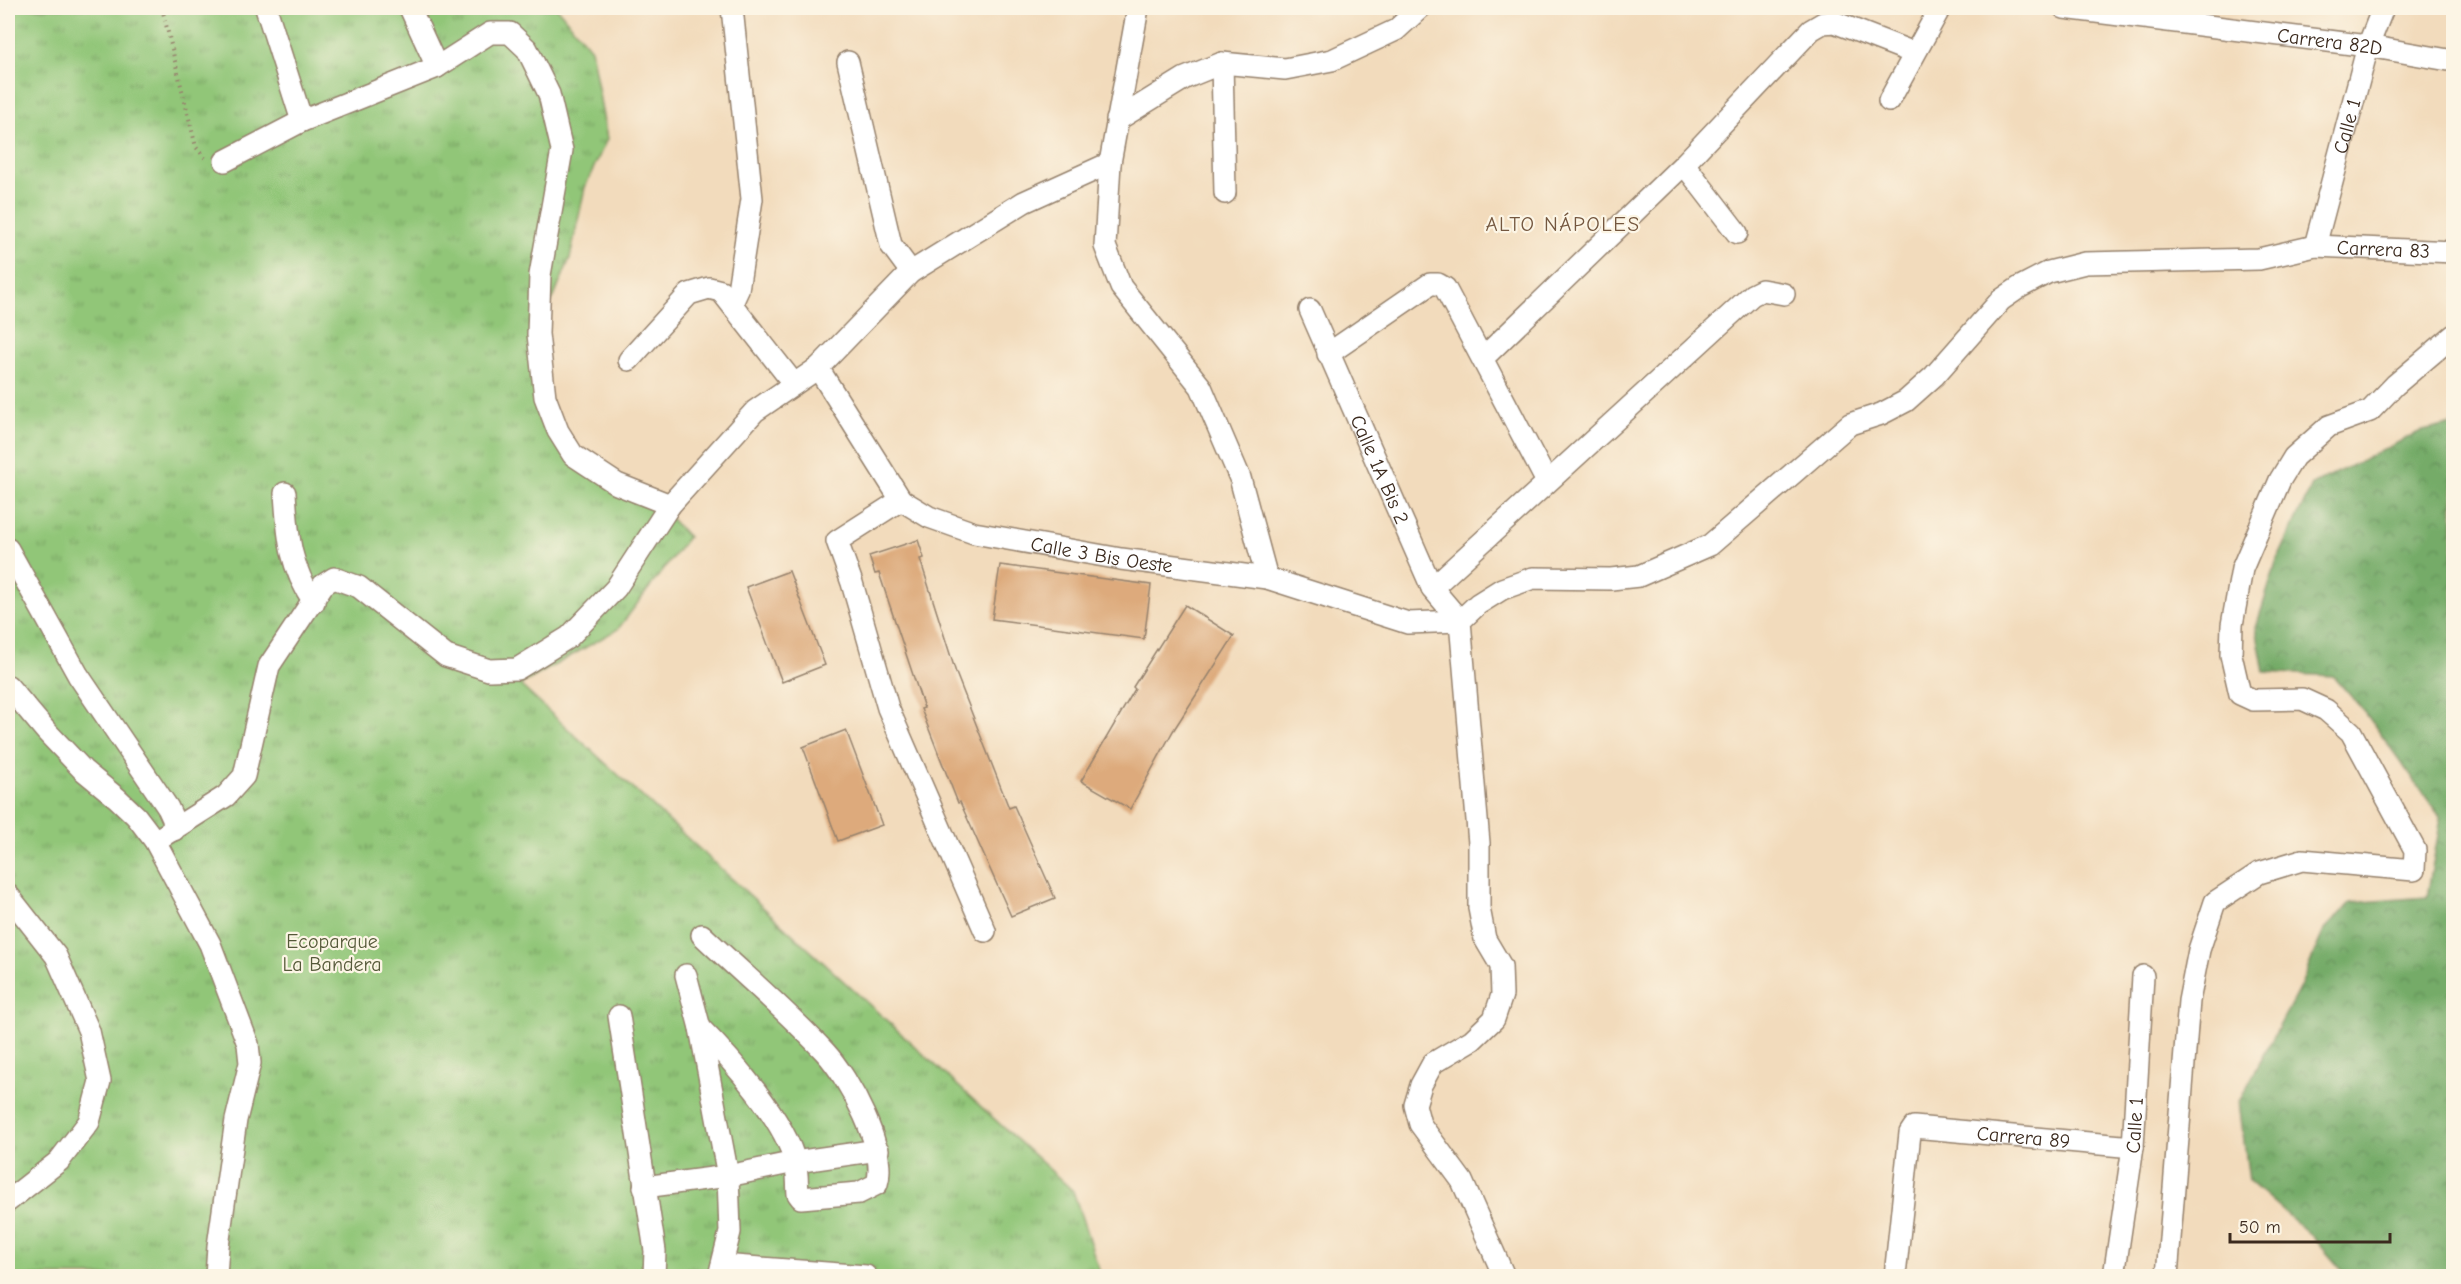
<svg xmlns="http://www.w3.org/2000/svg" width="2461" height="1284" font-family="'Comic Neue',sans-serif">
<defs>
<pattern id="forest-crowns" width="20" height="18" patternUnits="userSpaceOnUse" patternTransform="scale(1.5)"><rect width="20" height="18" fill="#74ab68"/><path d="M2 6a3 3 0 1 1 6 0M12 15a3 3 0 1 1 6 0" fill="none" stroke="#608b55"/></pattern>
<pattern id="park-tufts" width="24" height="20" patternUnits="userSpaceOnUse" patternTransform="scale(1.5)"><rect width="24" height="20" fill="#91c678"/><path d="M3 7l-1-3M5 7V3M7 7l1-3M15 17l-1-3M17 17v-4M19 17l1-3" fill="none" stroke="#78a162"/></pattern>
</defs>
<rect width="100%" height="100%" fill="#fcf5e5"/>
<filter id="ink" filterUnits="userSpaceOnUse"><feTurbulence type="fractalNoise" baseFrequency=".0167" numOctaves="2"/><feDisplacementMap in="SourceGraphic" scale="12" xChannelSelector="R" yChannelSelector="G"/><feConvolveMatrix kernelMatrix="1 2 1 2 8 2 1 2 1" color-interpolation-filters="sRGB"/></filter>
<filter id="wash" filterUnits="userSpaceOnUse"><feTurbulence type="fractalNoise" baseFrequency=".008" numOctaves="4" result="noise"/><feDisplacementMap in="SourceGraphic" scale="24" xChannelSelector="R" yChannelSelector="G"/><feGaussianBlur stdDeviation="1.35" result="paint"/><feColorMatrix in="noise" values="0 0 0 0 0 0 0 0 0 0 0 0 0 0 0 0 0 1.4 0 .05"/><feComposite in="paint" operator="in"/></filter>
<g filter="url(#wash)">
<rect width="100%" height="100%" fill="#f2dbbc"/>
<path fill="url(#forest-crowns)" stroke="#586a43" stroke-width="1.5" d="M2453 424V1276H2347L2313 1237 2249 1181 2239 1102 2300 987 2324 930 2350 903 2427 897 2441 818 2364 711 2333 676 2264 672 2256 627 2276 563 2312 485 2419 432Z"/>
<path fill="url(#park-tufts)" stroke="#66784b" stroke-width="1.5" d="M8 8H557L591 49 607 139 585 187 570 258 554 297 544 310 543 390 564 434 606 480 651 498 688 537 618 629 520 685 1073 1191 1101 1276H8Z"/>
<g id="blocks">
<path fill="#ddaa7b" d="M918 540 924 558 920 559 956 673 1009 808 1014 806 1055 898 1011 916 960 802 958 803 921 709 924 708 879 573 875 574 869 556Z
M1000 565 1151 585 1144 639 992 619Z
M789 571 825 665 782 682 746 587Z
M1185 605 1234 636 1173 731 1130 809 1081 781 1135 689 1133 687Z
M846 730 882 825 838 841 803 747Z"/>
</g>
</g>
<g filter="url(#ink)">
<use href="#blocks" fill-opacity="0" stroke="#96826d" stroke-width="1.5"/>
<g fill="none" stroke-linecap="round" stroke-linejoin="round">
<g stroke="#96826d" stroke-width="24">
<g id="minor">
<path d="M266 8 302 121"/>
<path d="M410 8 437 67"/>
<path d="M1138 8 1110 163 1105 246 1121 287 1201 387 1240 478 1267 578"/>
<path id="s1" d="M2064 8 2368 46 2454 61"/>
<path d="M848 62 891 245 911 272"/>
<path d="M1222 63 1225 193"/>
<path d="M1889 101 1940 8"/>
<path d="M1117 120 1185 78 1222 63 1285 69 1332 60 1396 30 1420 8"/>
<path d="M225 161 302 121 437 67 490 33H510L527 49 549 94 562 150 540 275 538 334 545 397 558 431 573 455 617 484 670 505"/>
<path d="M1684 164 1737 233"/>
<path id="s2" d="M2315 246 2368 46 2383 8"/>
<path d="M732 303 738 290 752 199 732 8"/>
<path id="s3" d="M1310 310 1432 588 1460 621"/>
<path d="M1328 354 1430 284H1438L1445 288 1547 482"/>
<path d="M1483 358 1684 164 1811 30 1823 23 1834 22 1914 53"/>
<path d="M629 360 689 294 709 288 721 291 794 384"/>
<path id="s4" d="M818 368 901 500 929 517 974 533 1121 559 1267 578 1408 623 1460 621"/>
<path d="M285 493C288 536 289 565 314 602"/>
<path d="M901 500 837 541 852 583 888 708 985 931"/>
<path d="M8 549 78 675 168 808 173 819 174 830"/>
<path d="M1432 588 1752 295 1762 290 1784 294"/>
<path d="M8 686 46 731 83 770 117 798 136 816 155 841 210 944 248 1044 250 1063 236 1120 218 1246 216 1276"/>
<path d="M155 841 226 796 244 776 269 666 323 585 334 578 359 587 446 656 489 670 517 669 569 637 616 588 670 505 755 411 818 368 911 272 1024 202 1110 163"/>
<path d="M8 895 56 956 89 1031 100 1081 89 1122 59 1161 8 1201"/>
<path d="M686 975 700 1028 728 1176 730 1232 719 1276"/>
<path d="M619 1016 655 1251 654 1276"/>
<path d="M700 1028C731 1059 785 1120 795 1162 798 1172 797 1184 798 1194L801 1198 859 1193 877 1184C888 1150 849 1078 825 1052 787 1011 743 974 702 935"/>
<path d="M644 1187 728 1176 795 1162 878 1150"/>
<path d="M722 1265 866 1276"/>
<path id="s5" d="M1504 1276 1462 1181 1420 1124 1415 1105 1421 1085 1433 1063 1472 1040 1494 1019 1502 995 1501 966 1485 939 1479 908V843L1460 621 1478 604 1502 589 1533 578 1611 579 1639 576 1710 545 1850 424 1881 414 1906 401 1934 376 2001 300 2020 287 2049 272 2085 263 2259 259 2315 246 2454 252"/>
<path id="s6" d="M1895 1276 1910 1133 1914 1127 2133 1147"/>
<path id="s7" d="M2114 1276 2133 1147 2143 976"/>
<path d="M2167 1276 2189 1001 2199 950 2215 902 2259 873 2302 860 2414 870 2415 850 2351 732 2326 710 2302 699 2253 700 2240 694 2231 655 2232 625 2242 569 2280 480 2294 457 2329 426 2370 411 2395 385 2454 335"/>
</g>
</g>
<path stroke="#96826d" stroke-width="4" stroke-dasharray="1.5 4.5" stroke-linecap="butt" d="M162 8 196 147 205 158"/>
<use href="#minor" stroke="#fff" stroke-width="21"/>
</g>
</g>
<g text-anchor="middle" stroke-width="4.5" stroke-linejoin="round" paint-order="stroke">
<g font-size="20" fill="#3b2a1e" stroke="#fcf5e5">
<text dy="7" stroke="none"><textPath href="#s1" startOffset="268">Carrera 82D</textPath></text>
<text dy="7" stroke="none"><textPath href="#s2" startOffset="124">Calle 1</textPath></text>
<text dy="7" stroke="none"><textPath href="#s5" startOffset="1768">Carrera 83</textPath></text>
<text dy="7" stroke="none"><textPath href="#s3" startOffset="174">Calle 1A Bis 2</textPath></text>
<text dy="7" stroke="none"><textPath href="#s4" startOffset="366">Calle 3 Bis Oeste</textPath></text>
<text dy="7" stroke="none"><textPath href="#s7" startOffset="152">Calle 1</textPath></text>
<text dy="7" stroke="none"><textPath href="#s6" startOffset="261">Carrera 89</textPath></text>
</g>
<g font-size="20" fill="#555939" stroke="#fcf5e5">
<text x="332" y="948">Ecoparque<tspan x="332" dy="23">La Bandera</tspan></text>
</g>
<g font-size="21" letter-spacing="1.5" fill="#74573f" stroke="#fcf5e5">
<text x="1563" y="231">ALTO NÁPOLES</text>
</g>
</g>
<rect width="2461" height="1284" fill="none" stroke="#fcf5e5" stroke-width="30"/>
<path d="M2230 1233v9h160v-9" fill="none" stroke="#3b2a1e" stroke-width="3"/>
<text x="2239" y="1233" font-size="18" fill="#3b2a1e" stroke="#fcf5e5" stroke-width="4.5" paint-order="stroke">50 m</text>
</svg>
